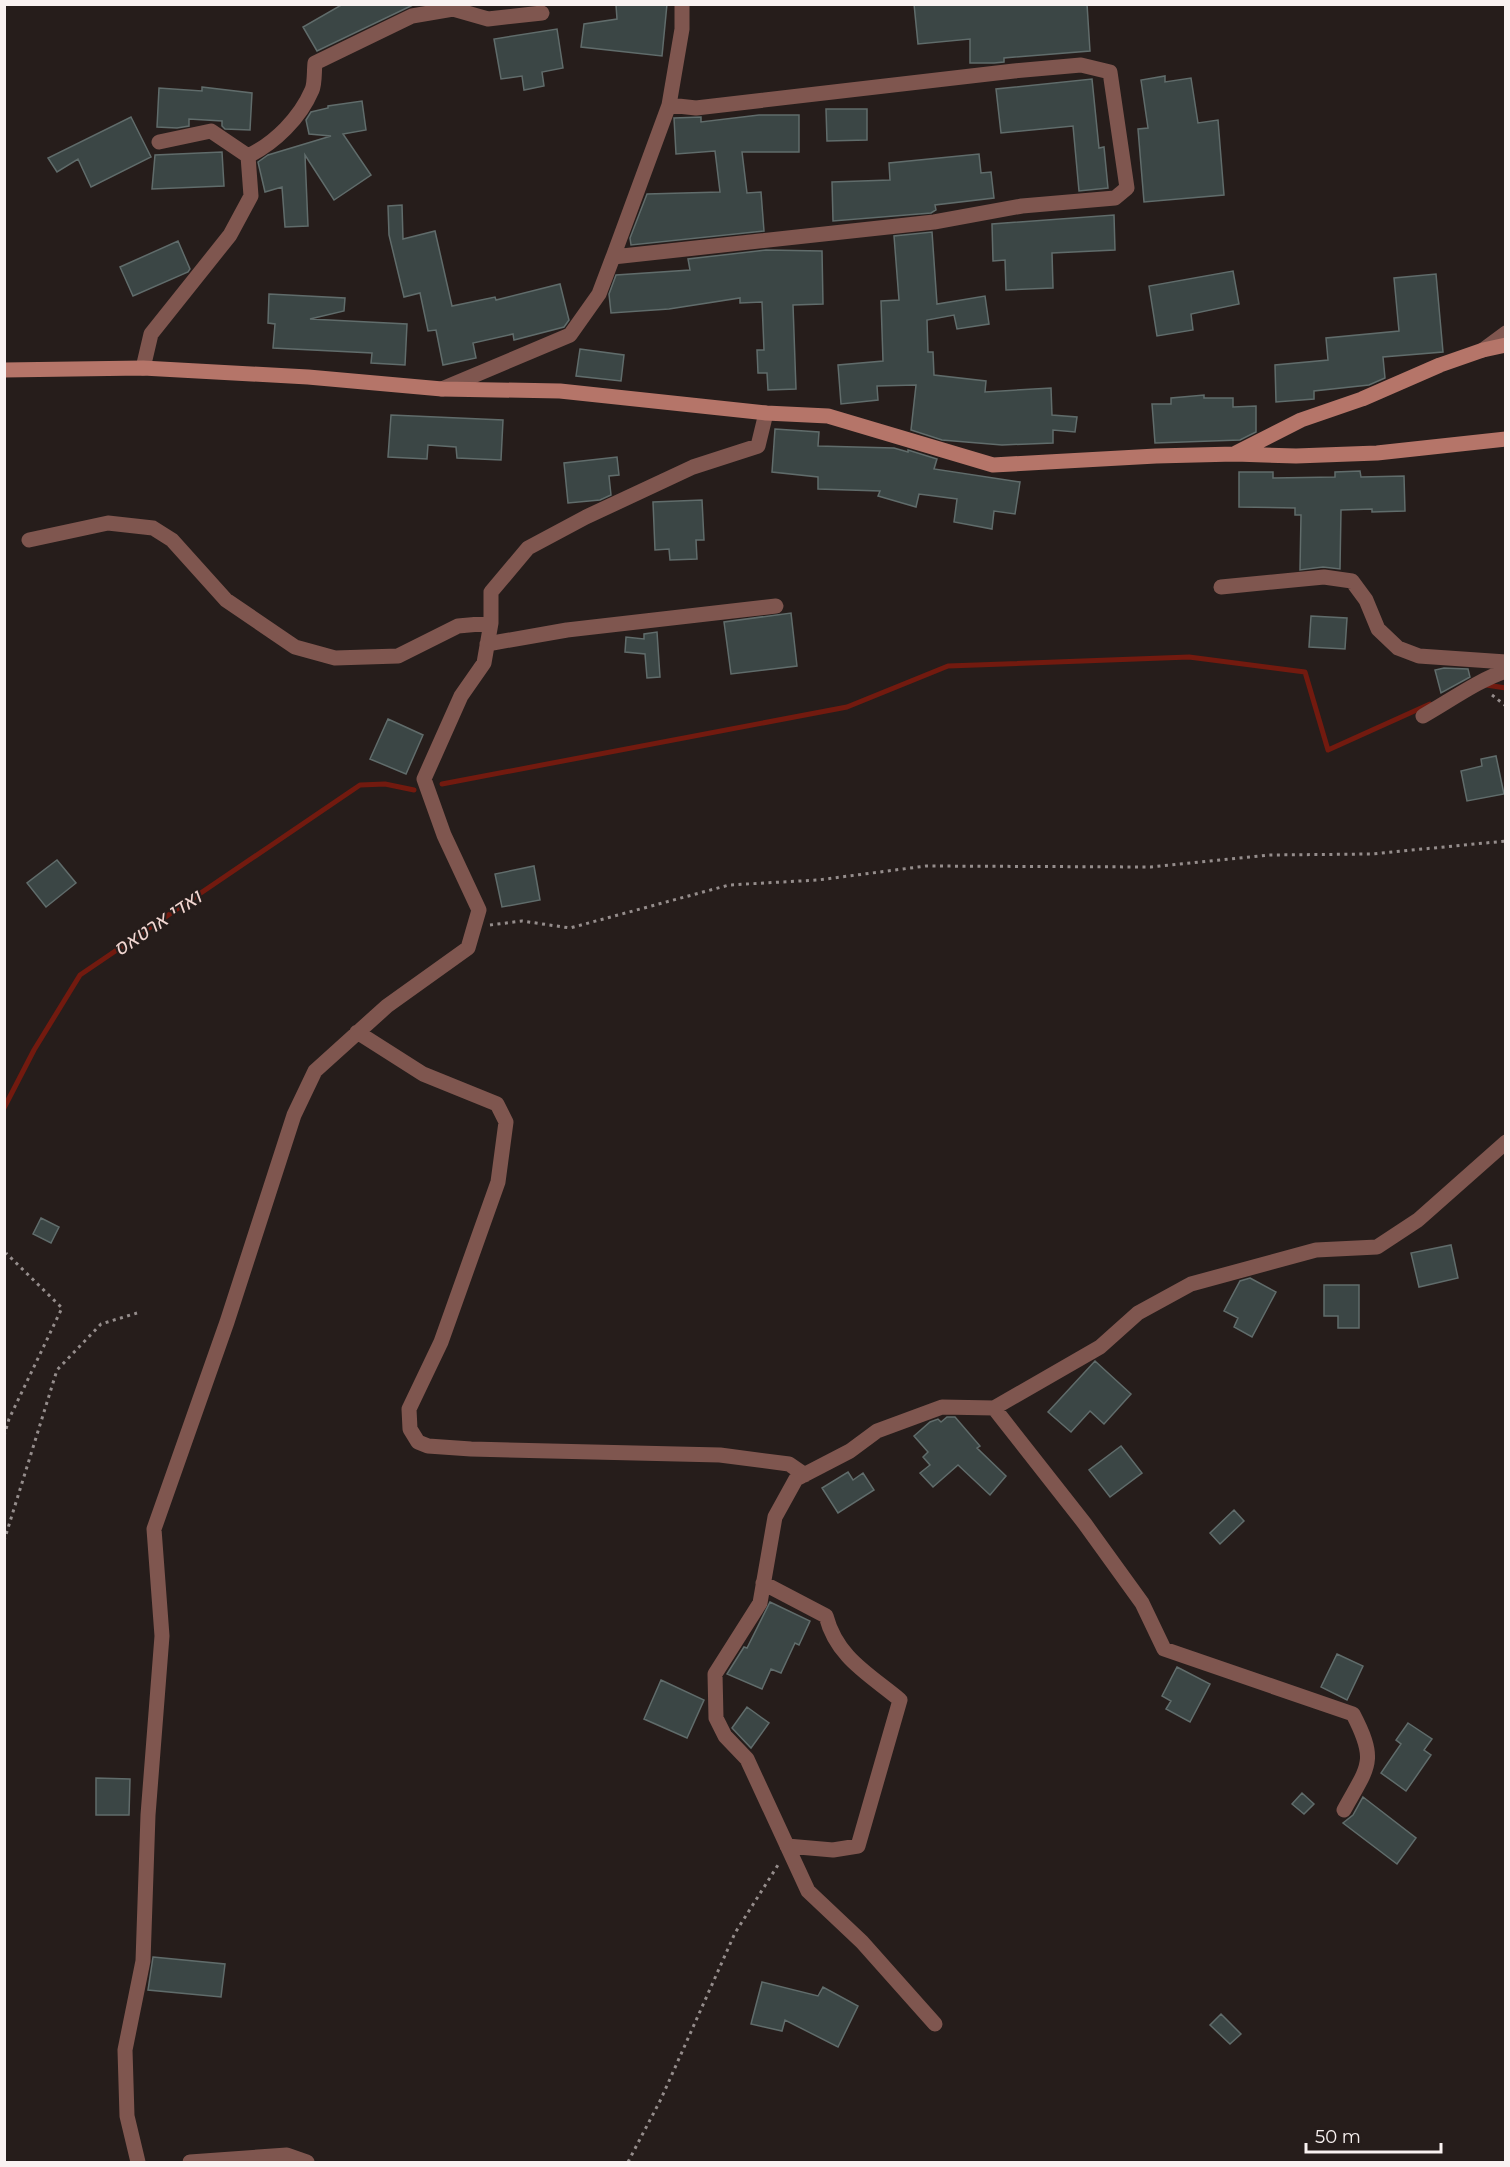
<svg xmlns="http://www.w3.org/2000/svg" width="1510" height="2167" font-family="Montserrat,Heebo,sans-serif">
<rect width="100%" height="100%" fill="#261d1b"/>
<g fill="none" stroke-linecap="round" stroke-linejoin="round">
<path stroke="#721a0f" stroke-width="5" d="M1486 685 1506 688
M442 784 847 707 948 666 1189 657 1305 672 1328 750 1430 704
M4 1108 34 1050 80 975 360 785 385 784 414 790"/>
</g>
<path fill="#3b4645" stroke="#606c6b" stroke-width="1.5" d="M343 4H415L317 51 303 27Z
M627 4H667L662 56 581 47 584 24 617 19 616 5Z
M914 4H1087L1090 51 1004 58V62L994 63H970V39L918 44Z
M557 29 563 68 542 72 544 86 524 90 522 76 501 79 494 39Z
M1165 76V82L1191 78 1198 123 1218 120 1224 195 1144 202 1138 129 1148 128 1141 80Z
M1092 79 1099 148 1104 147 1108 188 1079 191 1073 126 1001 133 996 89Z
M202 87 252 93 250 130 225 129 222 126V121L189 119V126L177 128 157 127 159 88 202 91Z
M362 101 366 130 343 134 371 175 334 200 305 155 308 226 285 227 282 187 265 192 258 162 268 155 331 136 309 134 306 120 311 112 328 108V106Z
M826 109H867V140L827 141Z
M759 115H799V152H742L747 193 761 192 764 231 631 245 630 238 647 194 720 192 715 151 676 154 674 118 701 117V122Z
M131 117 151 157 91 187 78 159 57 172 48 158Z
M222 152 224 186 152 189 155 155Z
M979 154 981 173 991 172 994 198 935 205 936 210 931 213 833 221 832 182 890 180 889 163Z
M402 205 403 239 435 231 452 306 495 297 496 300 560 284 569 320 564 327 514 340 513 334 473 343 476 358 443 365 436 330 428 331 420 293 404 297 389 235 388 206Z
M1114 215 1115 250 1052 253 1053 288 1006 290 1005 260 993 261 992 224Z
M932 232 937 304 985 296 989 324 957 329 954 315 927 320 928 352H933L934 375 986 381 985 392 1051 388 1052 415 1077 417 1075 432 1053 430V443L1002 445 942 440 911 430 916 385 877 386 878 400 841 404 838 365 883 361 881 301 899 300 894 236Z
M178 241 190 269 188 272 133 296 120 267Z
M766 250 822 251 823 304 793 305 796 389 768 390 767 373H758L757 350H764L762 302 740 303V298L669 309 611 313 609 294 616 275 690 270 688 259Z
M1233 271 1239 304 1191 314 1193 330 1157 336 1149 286Z
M1436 274 1443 352 1383 357 1385 378 1369 385 1314 391V399L1276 402 1275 365 1328 360 1326 338 1399 331 1394 278Z
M269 294 345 298 344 311 310 319 407 324 405 365 371 363 372 353 273 348 275 324 268 323Z
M580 349 624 355 621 381 576 376Z
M1204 395V398H1233V407L1256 406V432L1240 440 1155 443 1152 404H1171V398Z
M391 415 503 420 501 460 457 458 456 447 428 445 427 459 388 457Z
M775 429 819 432 818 446 894 448 908 452V450L937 459 934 469 1020 482 1015 514 994 511 992 529 954 522 957 499 919 494 916 507 878 496 880 491 818 489V477L772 472Z
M617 457 619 475 609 476 611 495 600 500 568 503 564 463Z
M1360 471 1361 477 1404 476 1405 511 1372 512V509L1341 510 1340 569 1323 567 1300 570 1301 515H1295V508L1239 507V472H1273V478L1335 477V472Z
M702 500 704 540H696L697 559 670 560 669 549 655 550 653 502Z
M791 613 797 666 731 674 724 622Z
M1311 616 1347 618 1345 649 1309 647Z
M657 632 660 677 647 678 645 654 625 652 626 637 644 639V634Z
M1444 668 1468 669 1470 677 1441 693 1435 670Z
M388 719 423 735 406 774 370 759Z
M1496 756 1504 794 1467 801 1461 771 1482 766 1481 759Z
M57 860 76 883 46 907 27 883Z
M534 866 540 900 502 907 495 874Z
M41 1218 59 1227 51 1243 33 1234Z
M1451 1245 1458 1278 1419 1287 1411 1253Z
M1250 1278 1276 1292 1252 1337 1234 1327 1238 1318 1224 1311 1240 1281Z
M1324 1285H1359V1328H1338V1316H1324Z
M1095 1361 1131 1394 1104 1424 1090 1411 1071 1432 1048 1412Z
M947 1417H955L980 1446 977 1448 1006 1476 990 1495 958 1465 933 1487 920 1473 930 1465 923 1457 928 1452 914 1436 930 1422 938 1419 941 1422Z
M1121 1446 1142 1473 1110 1497 1089 1470Z
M848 1472 853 1480 863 1473 874 1490 838 1513 822 1488Z
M1234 1510 1244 1521 1220 1544 1210 1533Z
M770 1602 810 1621 799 1645 795 1643 781 1673 771 1669 762 1689 727 1674 744 1647 747 1648Z
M1337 1654 1363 1666 1347 1700 1321 1687Z
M1177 1667 1210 1684 1190 1722 1166 1709 1171 1701 1162 1696Z
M661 1680 704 1700 687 1738 644 1719Z
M747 1707 769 1723 751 1748 732 1728Z
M1408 1723 1432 1739 1424 1750 1431 1755 1406 1791 1381 1773 1401 1744 1396 1740Z
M96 1778 130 1779 129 1815H96Z
M1302 1793 1314 1804 1304 1814 1292 1804Z
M1363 1797 1416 1838 1397 1864 1343 1823 1353 1815Z
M153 1957 225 1964 221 1997 148 1990Z
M762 1982 818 1996 823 1987 858 2006 838 2047 785 2020 782 2031 751 2024Z
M1221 2014 1241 2034 1230 2044 1210 2025Z"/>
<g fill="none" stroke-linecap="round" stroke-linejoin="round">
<path stroke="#958d8c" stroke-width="3" stroke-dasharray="3 4.5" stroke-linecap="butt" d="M1492 695 1506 706
M490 925 522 921 570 928 729 885 818 880 926 866 1151 867 1269 855 1371 854 1506 841
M4 1436 9 1419 62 1308 6 1253
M4 1541 57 1370 101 1324 137 1313
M628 2162 661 2099 735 1933 778 1865"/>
<path stroke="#7f564f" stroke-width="15" d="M669 105 682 29V4
M159 142 211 131 248 156
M1483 350 1506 333
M143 368 151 334 230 235 251 196 248 156C275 143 300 118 312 90 315 83 314 71 315 63L412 16 453 9 488 19 542 13
M442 389 570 335 599 294 613 257 934 222 1022 206 1115 198 1127 188 1110 72 1081 65 1014 71 696 108 669 105 613 257
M29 540 108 523 153 528 172 540 226 600 295 647 335 658 398 656 458 626 491 623
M1221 587 1324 577 1352 581 1366 600 1378 629 1398 648 1419 656 1506 662
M487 644 567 630 776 606
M1423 716C1448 702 1480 679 1506 671
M357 1032 423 1074 497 1104 506 1122 498 1182 441 1342 409 1409 410 1429 418 1442 428 1446 471 1449 720 1455 789 1464 805 1475
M994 1408 1085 1524 1142 1603 1164 1649 1353 1714C1378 1762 1368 1766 1344 1810
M763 1583 826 1616C837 1658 869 1674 900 1700L858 1846 833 1850 787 1846
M935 2024 862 1942 808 1891 747 1759 725 1736 716 1718 715 1674 760 1603 775 1517 796 1479 850 1451 877 1431 942 1407 994 1408 1100 1347 1138 1313 1191 1284 1316 1250 1377 1247 1418 1220 1506 1142
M138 2162 127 2116 125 2050 143 1961 148 1815 162 1636 154 1529 227 1322 294 1115 315 1071 387 1006 468 948 479 910 444 835 424 779 461 696 484 663 491 623V592L528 548 586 517 693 467 758 446 766 413
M190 2162 287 2155 307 2162"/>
<path stroke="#b57569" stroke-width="15" d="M4 370 143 368 308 377 442 389 560 391 766 413 828 416 993 465 1156 456 1235 454 1296 456 1377 453 1506 439
M1236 453 1301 420 1362 399 1440 365 1483 350 1506 345"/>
</g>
<g text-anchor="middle" stroke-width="4.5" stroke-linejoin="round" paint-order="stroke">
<g font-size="20" font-style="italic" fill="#f2d7d2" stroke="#261d1b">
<text transform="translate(157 923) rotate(-34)" y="7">ואדי ארטאס</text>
</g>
</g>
<rect width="1510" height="2167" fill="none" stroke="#f9f2f1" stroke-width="12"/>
<path d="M1306 2143v9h135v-9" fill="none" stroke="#f9f2f1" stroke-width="3"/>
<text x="1315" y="2143" font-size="18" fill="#f9f2f1" stroke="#261d1b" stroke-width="4.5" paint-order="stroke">50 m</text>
</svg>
